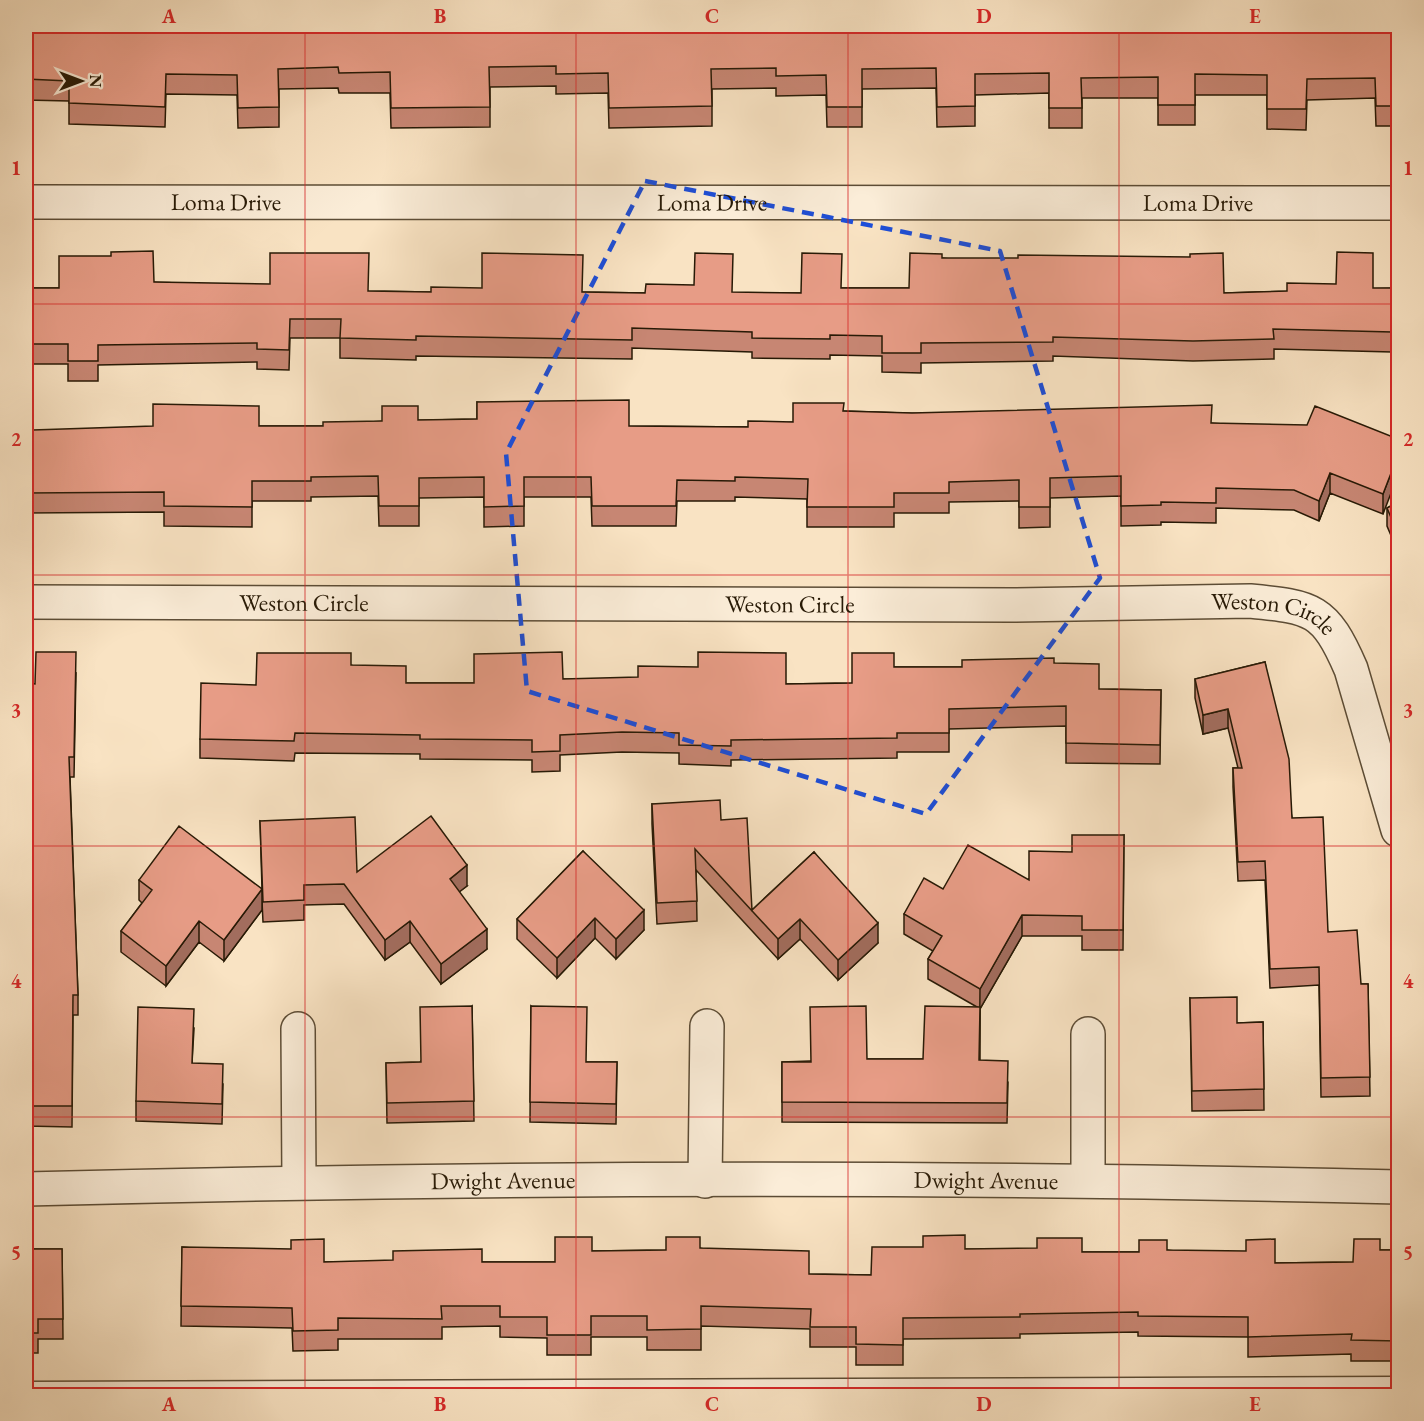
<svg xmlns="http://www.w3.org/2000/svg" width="1424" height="1421" font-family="'EB Garamond',serif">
<rect width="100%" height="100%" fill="#f9e3c3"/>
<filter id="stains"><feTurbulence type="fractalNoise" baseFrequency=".00333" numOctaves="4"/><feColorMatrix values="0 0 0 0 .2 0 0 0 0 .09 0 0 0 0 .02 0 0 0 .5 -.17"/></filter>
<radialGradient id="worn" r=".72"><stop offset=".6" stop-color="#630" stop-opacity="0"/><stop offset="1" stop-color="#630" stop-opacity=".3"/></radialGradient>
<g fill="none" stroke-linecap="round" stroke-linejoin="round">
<g stroke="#5c4c35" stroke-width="21">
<path id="lane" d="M26 1391 1398 1386"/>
</g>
<g stroke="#5c4c35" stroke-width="36">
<g id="street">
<path id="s1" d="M26 202 1398 203"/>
<path id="s2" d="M26 602 1014 605 1250 601C1313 607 1325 609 1351 669L1398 830"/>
<path d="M298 1029 299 1182"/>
<path d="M1088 1180V1034"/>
<path d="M705 1181 707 1026"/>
<path id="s3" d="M26 1189C483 1177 941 1176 1398 1187"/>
</g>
</g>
<use href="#lane" stroke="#fbedd8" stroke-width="18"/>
<use href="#street" stroke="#fbedd8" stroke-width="33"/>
</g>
<path fill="#c78673" stroke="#281a06" stroke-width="1.5" d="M26 26H1398V126H1376L1375 98 1307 100 1306 130 1267 129V95H1195V125H1158V98H1082V128H1049V93L975 95V126L937 127 936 88 862 89V127H827L826 95 776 96V88L712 89V126L609 128 608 93 556 94V86L490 87V127L391 128 390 93H339L338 88 279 89V127L238 128 237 95 166 94 165 127 69 124V101L26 100Z
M942 258 1224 293 1398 288V357H1392V352L1274 349V359L1193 361 1053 356V361L921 363V373L882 372V356L830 355V359L752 358V352L632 348V359L416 356V360L340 358V338H290L289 370 257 369V362L98 365V381H68V364H26V288H59L154 282 369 291 431 292H583L645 293H801L842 288H909Z
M477 402 629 426 748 427 793 422 844 411 1212 423 1398 439 1383 514 1330 493 1319 521 1294 510 1216 508V523L1161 522V525L1121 526V496L1050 498V527L1019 528V501L949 502V513H894V527H807V499L735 497V501H677L676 526H592L591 497H524V526L484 527V497L419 498V526H379L378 496 311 497V501H252V527L164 526V512L26 513V452H33L259 426H323L382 421 477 419Z
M1398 502V552L1387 526V508Z
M1265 662 1292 818 1328 932 1361 984H1368L1370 1096 1321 1097 1319 985 1270 988 1265 880 1238 881 1233 787V768H1238L1228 728 1203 734 1195 698V679Z
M1054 663 1099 689 1161 690 1160 764 1066 763V726L949 729V752H897V758L731 760V766L679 764V753L622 752 560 755V771L532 772V760L420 759V754L295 753 294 761 200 758V739L256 685 351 665 406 683H474L563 679 786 684 852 683 894 667H962Z
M76 673 74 777H70L78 995V1015H73L72 1127 26 1126V683L35 684Z
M652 804 721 820 752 910 814 852 878 943 838 980 800 939 778 959 696 870 697 921 657 924 652 824Z
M260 821 357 872 467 886 459 892 487 949 441 984 410 942 385 960 344 904 304 905V920L263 922 262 901V910L224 961 199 942 166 986 121 952V931L142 903 139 900V880L262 889Z
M1124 835 1123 950H1082V936H1022L980 1009V1060L1008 1082 1007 1123 782 1122V1062L867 1059H923L977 1007 928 979V959L933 951 904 934V914L943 889 1029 880 1072 852Z
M583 851 644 930 616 959 595 938 557 978 517 939V919Z
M1190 998 1237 1023 1263 1022 1264 1110 1192 1111Z
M472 1006 474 1121 387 1123 386 1063 420 1062Z
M531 1006 586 1062H617L616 1124 530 1122Z
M194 1029 192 1063 223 1084 222 1124 136 1121V1101Z
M182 1247 324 1262H555L592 1251 666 1250 700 1248 809 1274 871 1275 965 1249 1082 1252H1139L1167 1250 1275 1263 1353 1262 1380 1250H1398V1361H1351V1354L1248 1357V1337L1138 1336V1332L1020 1334V1338L903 1339V1365H856V1347H810V1329L701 1326V1350H647V1337H591V1355H547V1338L500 1337V1326L442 1327V1339H338V1350L293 1351 292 1328 181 1326Z
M26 1249H62L63 1339H38V1353H26Z"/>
<path fill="#a26d5e" stroke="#281a06" stroke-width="1.5" d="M1398 455V475L1383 514V494Z
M1330 473V493L1319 521V501Z
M1228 709V728L1203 734V715Z
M467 865V886L450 899V879Z
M262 889V910L224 961V940Z
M644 910V930L616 959V939Z
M1022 915V936L980 1009 979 1081 980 989Z
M595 918V938L557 978V958Z
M800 919V939L778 959V939Z
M199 921V942L166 986V966Z
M410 921V942L385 960V940Z
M878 923V943L838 980V960Z
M487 929V949L441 984V964Z"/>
<path fill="#e79c86" stroke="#281a06" stroke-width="1.5" d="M26 26H1398V106H1376L1375 78 1307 79 1306 109H1267V75L1195 74V105H1158V77L1081 78 1082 108H1049V73L975 74V106L937 107 936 68 862 69V107H827L826 75 776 76V68L711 69 712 106 609 108 608 73 556 74V66L489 67 490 107 391 108 390 72 339 73 338 67 278 69 279 107 238 108 237 75 166 74 165 107 69 103V81L26 79Z
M153 251 154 282 270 284V253H369L368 291 431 292V287L482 288V253L583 255 582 292 645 293 646 284 694 285 695 253 733 254 732 292 801 293 802 253 842 254 841 288H909L910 253 942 254V258H1018V255L1190 257V254L1223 253 1224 293 1287 291V283L1336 284 1337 252 1373 253V288H1398V337H1392V332L1273 329 1274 339 1193 341 1053 337V342L921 343V353H882V336L830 335V339L752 338V332L632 328V340L416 336V340L340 338 341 319H290L289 350 257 349V343L98 345V361H68V344H26V288H59V256H111V252Z
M629 400V426L748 427V421L793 422V403H844L843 411 912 413 1212 405 1211 423 1307 425 1315 406 1398 439V455L1383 494 1330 473 1319 501 1294 490 1216 488V503L1161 502V505L1121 506V476L1050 478V507H1019V480L949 482V493H894V507H807L808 479 735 477V481L677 480 676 506H592L591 477H524V506L484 507V477L419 478V506H379L378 476 311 477V481H252V507L164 506V492L26 493V452H33V430L153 426V404L259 406V426H323V422L382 421V406H418V420L477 419V402Z
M1398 502V534L1387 508Z
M36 652H76L74 757H69L78 995H73L72 1106H26V683L35 684Z
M562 652 563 679 638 677V666L698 667V652L786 653V684L852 683V653H894V667H962V660L1054 658V663L1099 664V689L1161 690 1160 745 1066 743V706L949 709V733H897V738L731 740V746L679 745V733L622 732 560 735V751L532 752V740L420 739V735L295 733 294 741 200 739 201 683 256 685 257 653H351V665L406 666V683H474V654Z
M1265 662 1289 759 1292 818 1323 817 1328 932 1357 930 1361 984H1368L1370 1077 1321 1078 1319 967 1270 969 1265 861 1238 862 1233 768H1242L1228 709 1203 715 1195 679Z
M720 800 721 820 747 818 752 910 814 852 878 923 838 960 800 919 778 939 695 849 697 901 657 903 652 804Z
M431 816 467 865 450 879 487 929 441 964 410 921 385 940 344 884 304 885V900L263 902 260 821 355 817 357 872Z
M179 826 262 889 224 940 199 921 166 966 121 931 152 890 139 880Z
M1072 835H1124L1123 930H1082V916L1022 915 980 989 928 959 942 936 904 914 924 878 943 889 968 845 1029 880V851L1072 852Z
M583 851 644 910 616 939 595 918 557 958 517 919Z
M1237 997V1023L1263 1022 1264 1089 1192 1091 1190 998Z
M472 1006 474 1101 387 1103 386 1063 421 1062 420 1007Z
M531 1006 587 1007 586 1062H617L616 1104 530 1102Z
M866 1006 867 1059H923L925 1006 980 1007 979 1060 1008 1061 1007 1103 782 1102V1062H811L810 1007Z
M138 1007 194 1009 192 1063 223 1064 222 1104 136 1101Z
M965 1235V1249L1037 1248V1238H1082V1252H1139V1240H1167V1250L1246 1251V1240L1275 1239V1263L1353 1262 1354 1239H1380V1250H1398V1341L1351 1340 1352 1334 1248 1337V1317L1138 1316V1312L1020 1314V1317L903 1318V1345L856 1344V1327H810L811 1309 701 1306V1329L647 1330V1316H591V1335H547V1317H500V1306H441L442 1319 338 1318V1330L293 1331 292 1308 181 1306 182 1247 291 1249V1240L324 1239V1262L393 1260V1251L482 1249V1262H555V1237H592V1251L666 1250V1237H700V1248L809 1251V1274L871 1275 872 1247H923V1236Z
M26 1249H62L63 1319H38V1333H26Z"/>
<path fill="none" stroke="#1d4ed8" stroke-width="4.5" stroke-dasharray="12 8" stroke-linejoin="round" d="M645 181 1000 251 1100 578 926 814 527 691 506 453Z"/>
<path fill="none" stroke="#d62828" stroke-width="1.5" stroke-opacity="0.55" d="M305 26V1396M576 26V1396M848 26V1396M1119 26V1396M26 304H1398M26 575H1398M26 846H1398M26 1117H1398"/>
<g text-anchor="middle" stroke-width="5" stroke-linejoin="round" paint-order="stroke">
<g font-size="24" fill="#281a06" stroke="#fbedd8">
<text dy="8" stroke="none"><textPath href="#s1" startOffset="200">Loma Drive</textPath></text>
<text dy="8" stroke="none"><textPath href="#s1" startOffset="686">Loma Drive</textPath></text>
<text dy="8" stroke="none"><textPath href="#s1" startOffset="1172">Loma Drive</textPath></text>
<text dy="8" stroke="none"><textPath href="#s2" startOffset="278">Weston Circle</textPath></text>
<text dy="8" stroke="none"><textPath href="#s2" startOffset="764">Weston Circle</textPath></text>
<text dy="8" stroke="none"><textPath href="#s2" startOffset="1250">Weston Circle</textPath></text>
<text dy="8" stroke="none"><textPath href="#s3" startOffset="960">Dwight Avenue</textPath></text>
<text dy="8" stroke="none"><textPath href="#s3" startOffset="477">Dwight Avenue</textPath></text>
</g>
</g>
<rect width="1424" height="1421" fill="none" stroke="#f9e3c3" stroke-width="66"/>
<g transform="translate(81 81) rotate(90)" stroke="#fbedd8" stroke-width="4.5" paint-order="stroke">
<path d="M0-4.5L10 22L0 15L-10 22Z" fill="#281a06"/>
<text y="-9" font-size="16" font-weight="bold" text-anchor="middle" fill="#281a06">N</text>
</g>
<rect x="33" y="33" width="1358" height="1355" fill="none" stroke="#d62828" stroke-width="2"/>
<g font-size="20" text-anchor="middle" font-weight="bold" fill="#d62828">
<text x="169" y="23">A</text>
<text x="440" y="23">B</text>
<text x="712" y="23">C</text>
<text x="984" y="23">D</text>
<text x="1255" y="23">E</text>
<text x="16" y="175">1</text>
<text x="1408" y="175">1</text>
<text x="16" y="446">2</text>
<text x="1408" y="446">2</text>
<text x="16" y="717">3</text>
<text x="1408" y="717">3</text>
<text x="16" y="988">4</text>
<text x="1408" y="988">4</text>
<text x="16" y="1259">5</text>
<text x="1408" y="1259">5</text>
<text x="169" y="1411">A</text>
<text x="440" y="1411">B</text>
<text x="712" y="1411">C</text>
<text x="984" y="1411">D</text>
<text x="1255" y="1411">E</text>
</g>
<rect width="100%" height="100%" filter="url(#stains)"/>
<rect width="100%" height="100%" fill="url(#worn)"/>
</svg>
